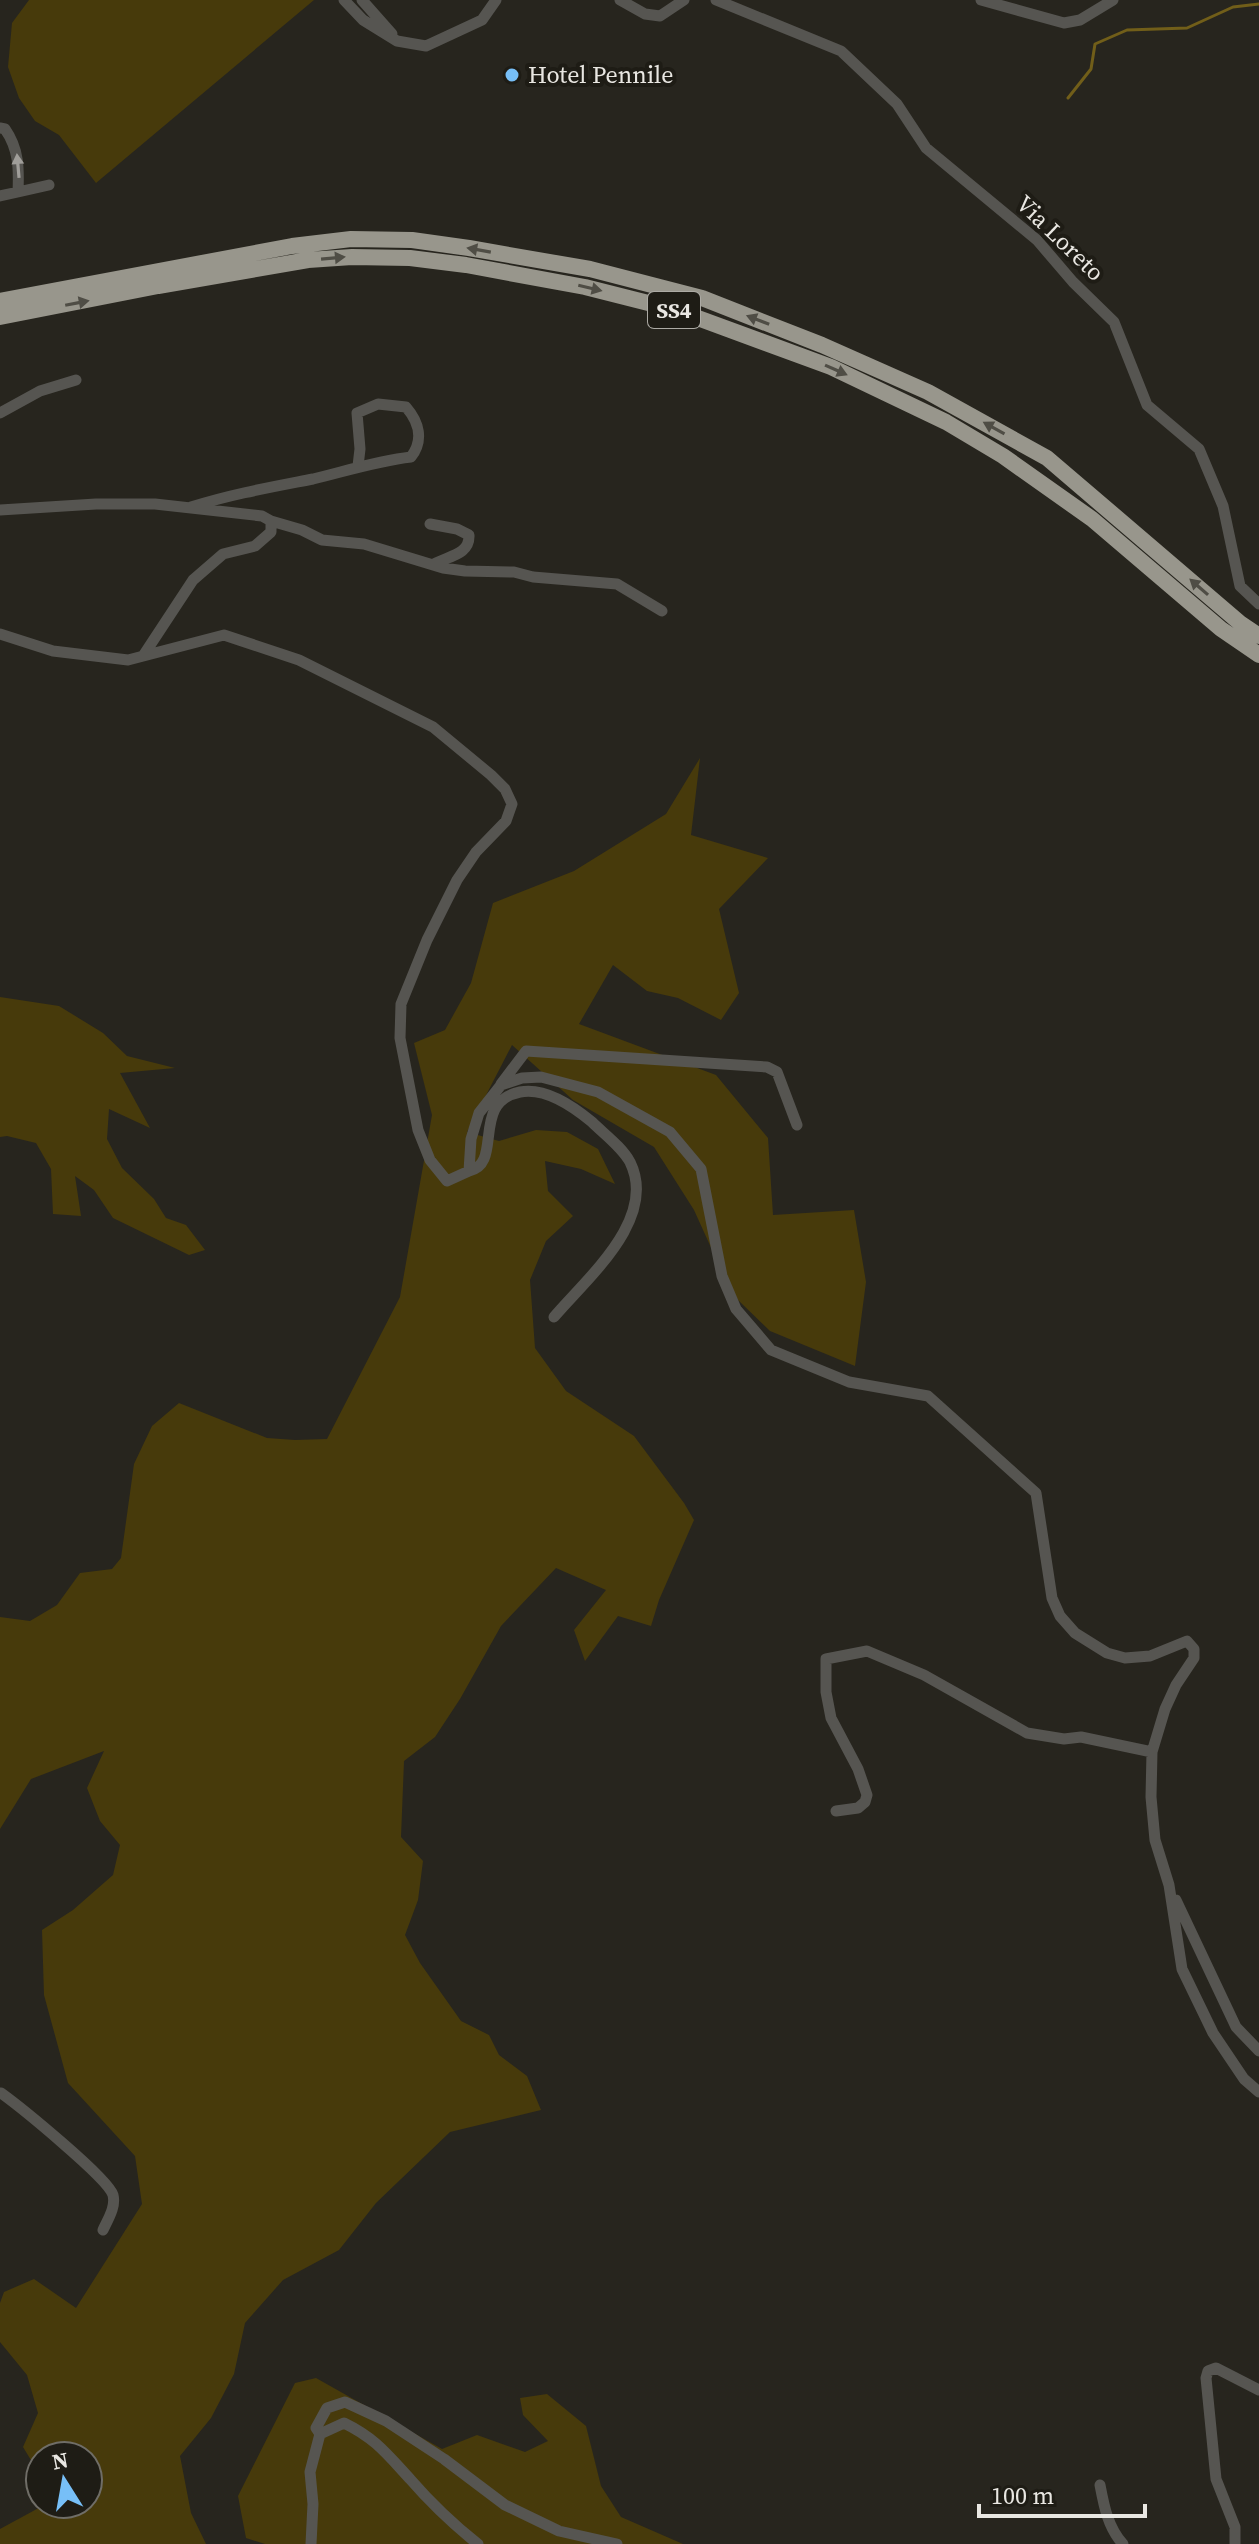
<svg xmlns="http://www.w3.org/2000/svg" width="1259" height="2544" font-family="'Source Serif 4',serif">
<rect width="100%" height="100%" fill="#27251e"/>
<path fill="#473a0b" d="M29 0H314L96 183 59 135 35 121 19 98 8 67 12 23Z
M700 758 691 835 768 858 719 909 739 993 721 1020 678 998 647 991 613 965 579 1024 716 1075 768 1138 773 1215 854 1210 866 1282 855 1366 770 1331 738 1300 718 1263 694 1210 654 1147 573 1100 512 1045 467 1132 499 1141 536 1130 567 1132 598 1149 615 1184 581 1169 545 1161 548 1191 573 1216 546 1241 530 1280 535 1348 566 1391 634 1436 684 1503 694 1520 659 1600 651 1626 618 1616 585 1661 574 1630 606 1590 556 1568 501 1626 460 1699 435 1737 404 1761 401 1837 423 1861 418 1900 405 1935 420 1963 461 2021 489 2035 499 2055 527 2076 541 2110 450 2132 376 2203 339 2250 283 2280 245 2323 234 2374 211 2418 180 2456 191 2513 206 2544H0V2529L46 2504H88V2456H40V2480L37 2470 23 2447 38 2413 27 2375 0 2342V2303L4 2292 34 2279 76 2308 142 2204 135 2156 68 2083 44 1995 42 1930 73 1910 113 1875 120 1845 100 1821 87 1788 104 1751 31 1779 0 1829V1617L30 1621 57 1605 80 1573 112 1569 121 1558 134 1464 152 1426 179 1403 267 1438 295 1440 327 1439 400 1297 432 1115 414 1043 445 1030 471 983 493 903 574 871 666 814Z
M0 997 59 1006 103 1033 127 1056 175 1068 120 1073 150 1128 109 1109 107 1139 122 1168 154 1199 166 1218 186 1225 205 1250 189 1255 113 1218 94 1190 75 1176 81 1216 53 1214 51 1169 36 1143 7 1136 0 1137Z
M316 2378 442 2449 477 2435 525 2452 548 2441 523 2415 520 2398 547 2394 586 2426 601 2486 621 2517 683 2544H265L246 2538 238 2496 295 2383Z"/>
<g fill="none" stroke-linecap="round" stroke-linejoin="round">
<path stroke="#715e19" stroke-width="3" d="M1068 98 1091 69 1095 44 1127 30 1187 28 1233 7 1259 4"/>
<path stroke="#565551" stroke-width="11" d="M344 0 363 20 397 41 426 46 482 20 496 0
M362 0 392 34
M620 0 645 14 660 16 684 0
M716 0 841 51 897 104 926 148 1037 240 1073 282 1114 322 1147 405 1199 449 1223 506 1240 586 1259 604
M981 0 1064 23 1080 20 1113 0
M0 128 5 129C19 149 19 169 18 192L0 196
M18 192 49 185
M0 413 40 391 76 380
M191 507C232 494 272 487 313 479 346 471 377 461 411 457 424 440 419 422 406 407L378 404 357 413 360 449 358 466
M0 510 96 504H155L262 516 271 521V532L255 546 223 554 193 580 143 656
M271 521 302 530 322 540 364 544 443 568 465 571 514 572 533 577 617 584 662 611
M430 524 457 529 469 535C470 555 448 556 434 564
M0 634 53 651 128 660 224 635 299 660 433 727 491 775 505 789 512 804 506 821 476 852 457 880 427 940 401 1004 400 1038 418 1130 430 1160 447 1181 469 1171 471 1139 479 1113 501 1085 522 1078 541 1077 598 1092 670 1132 701 1169 722 1276 736 1309 771 1350 849 1382 928 1396 1036 1493 1052 1598 1060 1616 1075 1633 1107 1653 1125 1658 1150 1656 1187 1641 1194 1649V1658L1176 1685 1165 1709 1152 1752 1151 1797 1155 1840 1169 1885 1182 1969 1213 2033 1244 2079 1259 2092
M501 1084 526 1051 767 1067 777 1072 797 1125
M469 1171C504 1164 470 1102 520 1092 545 1087 574 1107 592 1122 604 1134 622 1147 630 1162 658 1219 588 1277 554 1317
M836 1811 858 1808 865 1802 867 1795 858 1769 831 1718 826 1692V1659L867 1651 924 1675 1027 1733 1064 1739 1081 1737 1152 1752
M1176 1900 1236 2027 1259 2051
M1 2093C19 2106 108 2178 113 2195 116 2207 108 2219 103 2230
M320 2434 316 2428 327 2408 345 2402 386 2421 444 2459 505 2505 559 2531 617 2544
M1100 2485C1104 2506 1108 2528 1123 2544
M311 2544 313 2504 310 2472 320 2434 344 2423C375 2438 387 2454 410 2479 430 2502 454 2525 478 2544
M1235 2544V2527L1216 2479 1206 2378 1208 2371 1216 2368 1259 2390"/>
<path stroke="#98968c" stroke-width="16" d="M0 301 292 246 351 239 412 240 469 248 590 269 702 298 822 345 928 392 1047 458 1240 623 1259 636
M0 317 158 286 308 260 352 257 410 258 466 265 585 287 676 310 831 367 946 422 1003 456 1092 519 1221 629 1259 655"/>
</g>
<defs><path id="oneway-solid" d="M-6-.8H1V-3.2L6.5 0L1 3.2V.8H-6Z" transform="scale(2)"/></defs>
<use fill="#a09e9a" href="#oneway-solid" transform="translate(18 166) rotate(-95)"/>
<g fill="#4f4d45">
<use href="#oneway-solid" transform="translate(479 250) rotate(-170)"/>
<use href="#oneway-solid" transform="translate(333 258) rotate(-5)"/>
<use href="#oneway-solid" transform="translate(590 288) rotate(13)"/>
<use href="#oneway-solid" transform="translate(77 303) rotate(-11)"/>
<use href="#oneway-solid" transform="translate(758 320) rotate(-159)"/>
<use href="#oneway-solid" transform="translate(836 370) rotate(24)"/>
<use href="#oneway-solid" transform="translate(994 428) rotate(-151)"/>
<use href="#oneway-solid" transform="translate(1199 587) rotate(-139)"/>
</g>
<circle fill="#77bff7" stroke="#1e1c15" stroke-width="3" cx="512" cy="75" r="8"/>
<g text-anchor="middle" stroke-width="8" stroke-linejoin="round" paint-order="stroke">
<rect fill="#1e1c15" stroke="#acaaa4" stroke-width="2" x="648" y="292" width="52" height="36" rx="6"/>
<g font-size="22" font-weight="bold" fill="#e9e7e2">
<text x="674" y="318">SS4</text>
</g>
<g font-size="24" fill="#e9e7e2" stroke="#1e1c15" text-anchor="start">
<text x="528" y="83">Hotel Pennile</text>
</g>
<g font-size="24" fill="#e9e7e2" stroke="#1e1c15">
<text transform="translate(1060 238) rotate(44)" y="8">Via Loreto</text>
</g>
</g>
<g transform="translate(64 2480) rotate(349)"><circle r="38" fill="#1e1c15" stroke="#6f6d67" stroke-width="2"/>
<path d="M0-6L14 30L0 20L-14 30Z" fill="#77bff7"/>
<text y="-12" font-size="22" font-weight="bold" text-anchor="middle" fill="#e9e7e2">N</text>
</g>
<path d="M979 2504v12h166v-12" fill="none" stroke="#e9e7e2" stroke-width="4"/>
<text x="991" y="2504" font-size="24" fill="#e9e7e2" stroke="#1e1c15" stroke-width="6" paint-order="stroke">100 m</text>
</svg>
